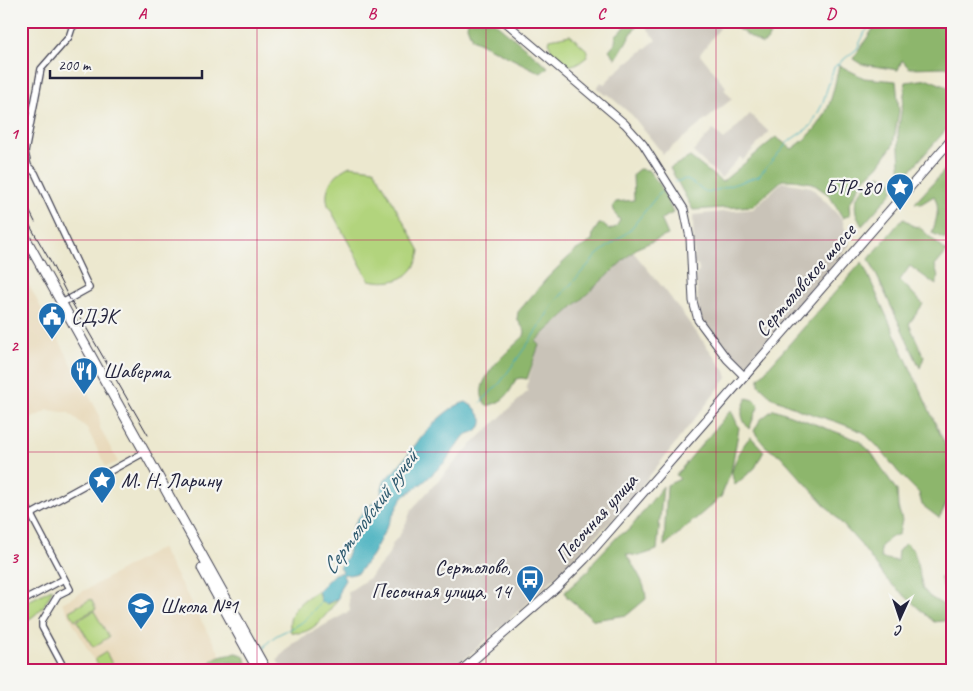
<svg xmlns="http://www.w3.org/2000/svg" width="973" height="691" font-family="Caveat,sans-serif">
<rect width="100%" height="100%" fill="#f6f6f2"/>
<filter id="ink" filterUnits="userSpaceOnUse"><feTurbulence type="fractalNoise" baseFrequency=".02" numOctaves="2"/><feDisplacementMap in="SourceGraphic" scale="10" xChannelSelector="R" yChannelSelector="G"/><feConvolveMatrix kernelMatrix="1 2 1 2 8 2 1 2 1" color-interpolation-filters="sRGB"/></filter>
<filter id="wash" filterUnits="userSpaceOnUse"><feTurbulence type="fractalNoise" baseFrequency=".0096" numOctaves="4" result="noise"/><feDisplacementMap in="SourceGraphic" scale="20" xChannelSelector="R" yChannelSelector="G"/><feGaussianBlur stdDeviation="1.12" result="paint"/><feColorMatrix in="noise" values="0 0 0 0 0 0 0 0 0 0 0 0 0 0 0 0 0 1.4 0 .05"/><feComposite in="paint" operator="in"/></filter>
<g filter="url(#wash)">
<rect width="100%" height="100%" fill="#ece8cf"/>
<path fill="#e8d9ba" d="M25 278 99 414 100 428 118 462 106 467 87 428 69 413 48 410 21 424V280Z
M161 548 221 656 196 670H99L62 603Z"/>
<path fill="#c9c3b8" d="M648 21H721L717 24 720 28 700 54 726 87 724 89 732 99 663 154 632 115 607 94 605 95 597 88 601 82 604 84 616 72 656 40 644 24Z
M750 114 769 132 743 160 740 157 721 178 693 152 713 130 724 140Z
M782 182 811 187 842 219 850 245 745 366 742 367 729 352 728 347 724 342H721L699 317 696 275 699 271 698 265H694L693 215 753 209Z
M633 252 665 290 725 371 727 378 655 469 617 515 540 592 452 670H283L277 660 294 642 350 611 348 592 369 578 388 556 393 543 401 533 407 521 411 510 470 446 528 391 526 388 539 345 536 342Z"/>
<path fill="#b2d47d" stroke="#6a7b5c" d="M570 35 587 50V57L579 63 565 67C559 60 546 49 550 39Z
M350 166 374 169 420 251C415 279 394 285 369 280L328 205C323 186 335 173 350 166Z
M952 573V605L949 602 940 578Z
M53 588C45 607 39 614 21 624V605Z
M318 590 319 597 327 604 338 599C327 613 312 638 291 632 285 611 303 600 318 590Z
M91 599 96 609 75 620 69 611Z
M94 611 109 637 93 647 77 621Z
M106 652 112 664 101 670 95 659Z"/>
<path fill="#8db66c" stroke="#586c54" d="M468 21H493L548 67 541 73 472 39 467 26Z
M628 21H639L616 59 609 50 615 43 616 35 627 26Z
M731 21H756V24L770 35 767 41 762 44 730 24Z
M876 21H952V63L948 67 909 68 902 60 898 70 861 64 853 59 875 26Z
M839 65 864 78 896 81 899 111 893 145 878 166 861 182 849 205 850 215 843 218 829 195 812 183 794 180H782L753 206 693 210 670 168 690 157 722 182 776 137 792 149C827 125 831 104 839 65Z
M928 79 952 89V123L901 181 898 132 906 82Z
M952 162V231L945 239 932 233C936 221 941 207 934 196L921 204 915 203Z
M639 169 648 170 660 185 673 213 661 219 668 235 637 248 536 341 539 345 527 379 521 378 516 379C508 396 505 401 487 406 467 383 509 351 524 336L525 331 517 319 518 312 548 277 575 251 592 241 593 233 599 224H604L609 230 616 227 620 220 615 214 613 206 616 202 634 200 633 174Z
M880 175 892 181 893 191 862 226C847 202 859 189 880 175Z
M903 218 913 226 919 227 947 252 935 266 938 276 936 285 910 266 900 280 923 304 909 324 924 357 920 368 869 259Z
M862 262 952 460C952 484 951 498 939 518L922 505 919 493 899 473 879 448 863 432 837 422 800 410 772 397 759 385V378Z
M747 398 754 400 759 405 749 429C740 417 740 412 747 398Z
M774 409 858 440 871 452 897 491 898 507 902 520 899 534 888 539 880 548 881 558 897 561 898 551 906 543 914 551 923 589 930 597 945 606 950 620 934 622 887 580 861 545 780 455C768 451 761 442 754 431L760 420Z
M731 410 739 428 731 472 721 497 664 546 667 485 680 479 676 475Z
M751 437 764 451 755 468 735 485C734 482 732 476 732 473 733 464 744 441 751 437Z
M663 486 657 550 639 556 626 554C634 568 646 582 646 599L627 615 594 620 567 597 565 592 590 569 594 561 619 535 629 530Z
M236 653 243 655 251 670H237L233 663 224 662 219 670H207C210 655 224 655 236 653Z"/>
<path fill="#40aebd" stroke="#31687c" d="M466 402 475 408 482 419V424L476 431 465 435 445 462 425 481 402 498 372 555 358 573 349 575 345 574 343 575 345 580 340 588 338 599 326 604 321 602 318 590 334 574 340 573 342 571 339 567C353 553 348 541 354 525 358 516 367 507 376 501L381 505 384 504 386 500 381 493C382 489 383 482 386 479 388 476 392 473 394 471 413 450 438 409 466 402Z"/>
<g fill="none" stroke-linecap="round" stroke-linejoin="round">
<path stroke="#40aebd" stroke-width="1" d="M675 182 686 179 708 193 759 176 789 141 811 126 822 105 834 67 857 49 865 32 871 26 872 21
M481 402 500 383 529 342 555 302 598 254 629 231 661 191
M264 648C272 633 288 632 301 623 308 618 315 608 321 601"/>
</g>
</g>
<g filter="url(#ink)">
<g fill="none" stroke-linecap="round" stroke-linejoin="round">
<g stroke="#404051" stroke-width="8">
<path id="minor" d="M62 303 89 288 35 173 28 166 25 152 41 69 69 37 72 28 79 21
M21 496 70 589 58 595 42 621V627L65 670
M21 520 145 452
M21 602 64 579"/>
</g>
<g stroke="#404051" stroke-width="9">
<path id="tertiary" d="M504 21 625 124 643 144 684 209 690 238 693 301 698 320 727 359 744 376"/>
</g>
<g stroke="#404051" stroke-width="10">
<path id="secondary" d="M462 670 557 587 585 559 952 139"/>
</g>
<g stroke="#404051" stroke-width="11">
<path id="primary" d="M21 230 266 670
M202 568 258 670"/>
</g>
<use href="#minor" stroke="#fff" stroke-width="5.5"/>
<use href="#tertiary" stroke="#fff" stroke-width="7"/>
<use href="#secondary" stroke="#fff" stroke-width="8"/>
<use href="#primary" stroke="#fff" stroke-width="9"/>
<path stroke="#22223b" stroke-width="1" d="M21 194 35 222
M21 210 49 259 68 296 148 435"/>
</g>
</g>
<path fill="none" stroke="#c2185b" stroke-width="1" stroke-opacity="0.55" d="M257 21V670M486 21V670M716 21V670M21 240H952M21 452H952"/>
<defs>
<g id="sight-pin" transform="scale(1.4375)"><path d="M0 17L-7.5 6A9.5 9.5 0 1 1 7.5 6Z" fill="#1f6fb2" stroke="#f6f6f2"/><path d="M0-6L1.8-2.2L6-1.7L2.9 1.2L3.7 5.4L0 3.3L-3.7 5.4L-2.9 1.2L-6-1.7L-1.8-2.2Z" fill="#fff"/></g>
<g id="civic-pin" transform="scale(1.4375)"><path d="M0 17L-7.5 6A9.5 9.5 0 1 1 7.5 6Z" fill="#1f6fb2" stroke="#f6f6f2"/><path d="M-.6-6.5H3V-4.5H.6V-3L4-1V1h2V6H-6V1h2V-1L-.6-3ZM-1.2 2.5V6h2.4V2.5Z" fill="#fff"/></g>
<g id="restaurant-pin" transform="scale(1.4375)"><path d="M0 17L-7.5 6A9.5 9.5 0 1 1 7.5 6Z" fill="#1f6fb2" stroke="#f6f6f2"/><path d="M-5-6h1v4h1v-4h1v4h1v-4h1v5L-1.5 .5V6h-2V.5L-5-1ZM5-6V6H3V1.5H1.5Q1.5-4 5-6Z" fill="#fff"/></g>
<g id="bus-pin" transform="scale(1.4375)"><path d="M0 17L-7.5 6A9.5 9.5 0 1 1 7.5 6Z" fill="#1f6fb2" stroke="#f6f6f2"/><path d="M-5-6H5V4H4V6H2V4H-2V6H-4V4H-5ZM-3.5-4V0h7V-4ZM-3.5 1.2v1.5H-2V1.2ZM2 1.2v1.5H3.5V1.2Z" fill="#fff"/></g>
<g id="school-pin" transform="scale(1.4375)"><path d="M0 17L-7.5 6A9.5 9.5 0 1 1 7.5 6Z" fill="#1f6fb2" stroke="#f6f6f2"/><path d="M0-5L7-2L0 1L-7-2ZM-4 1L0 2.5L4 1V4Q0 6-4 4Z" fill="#fff"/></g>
</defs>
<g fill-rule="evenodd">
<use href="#sight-pin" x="900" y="187"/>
<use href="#civic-pin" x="52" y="316"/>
<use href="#restaurant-pin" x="84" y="371"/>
<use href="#sight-pin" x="102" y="480"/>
<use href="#bus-pin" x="530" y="579"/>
<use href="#school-pin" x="141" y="606"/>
</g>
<g text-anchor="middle" stroke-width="4.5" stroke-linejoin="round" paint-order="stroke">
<g font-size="21" fill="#22223b" stroke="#f6f6f2" text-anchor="start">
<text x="881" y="194" text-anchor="end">БТР-80</text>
<text x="71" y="323">СДЭК</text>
<text x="103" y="378">Шаверма</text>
<text x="121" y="487">М. Н. Ларину</text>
<text x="511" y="574" text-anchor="end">Сертолово,<tspan x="511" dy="24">Песочная улица, 14</tspan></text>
<text x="160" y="613">Школа №1</text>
</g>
<g font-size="21" fill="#22223b" stroke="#f6f6f2">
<text transform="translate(805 280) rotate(-49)" y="7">Сертоловское шоссе</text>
<text transform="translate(596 518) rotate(-48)" y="7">Песочная улица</text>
</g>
<g font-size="22" font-style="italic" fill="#2e5a6f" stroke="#f6f6f2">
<text transform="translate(369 512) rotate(-54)" y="8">Сертоловский ручей</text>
</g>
</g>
<rect width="973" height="691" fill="none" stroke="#f6f6f2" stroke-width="55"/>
<g transform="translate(900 618) rotate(183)" stroke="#f6f6f2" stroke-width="4" paint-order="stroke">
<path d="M0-4L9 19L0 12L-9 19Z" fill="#22223b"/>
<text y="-8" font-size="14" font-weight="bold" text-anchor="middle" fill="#22223b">С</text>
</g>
<path d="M50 70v8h152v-8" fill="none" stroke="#22223b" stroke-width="2.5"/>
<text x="58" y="70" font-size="15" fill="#22223b" stroke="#f6f6f2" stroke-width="4" paint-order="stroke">200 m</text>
<rect x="28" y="28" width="918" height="636" fill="none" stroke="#c2185b" stroke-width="2"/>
<g font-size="16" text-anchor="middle" font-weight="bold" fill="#c2185b">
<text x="142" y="19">A</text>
<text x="372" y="19">B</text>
<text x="601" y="19">C</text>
<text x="831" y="19">D</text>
<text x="14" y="139">1</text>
<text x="14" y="351">2</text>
<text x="14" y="563">3</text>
</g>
</svg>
